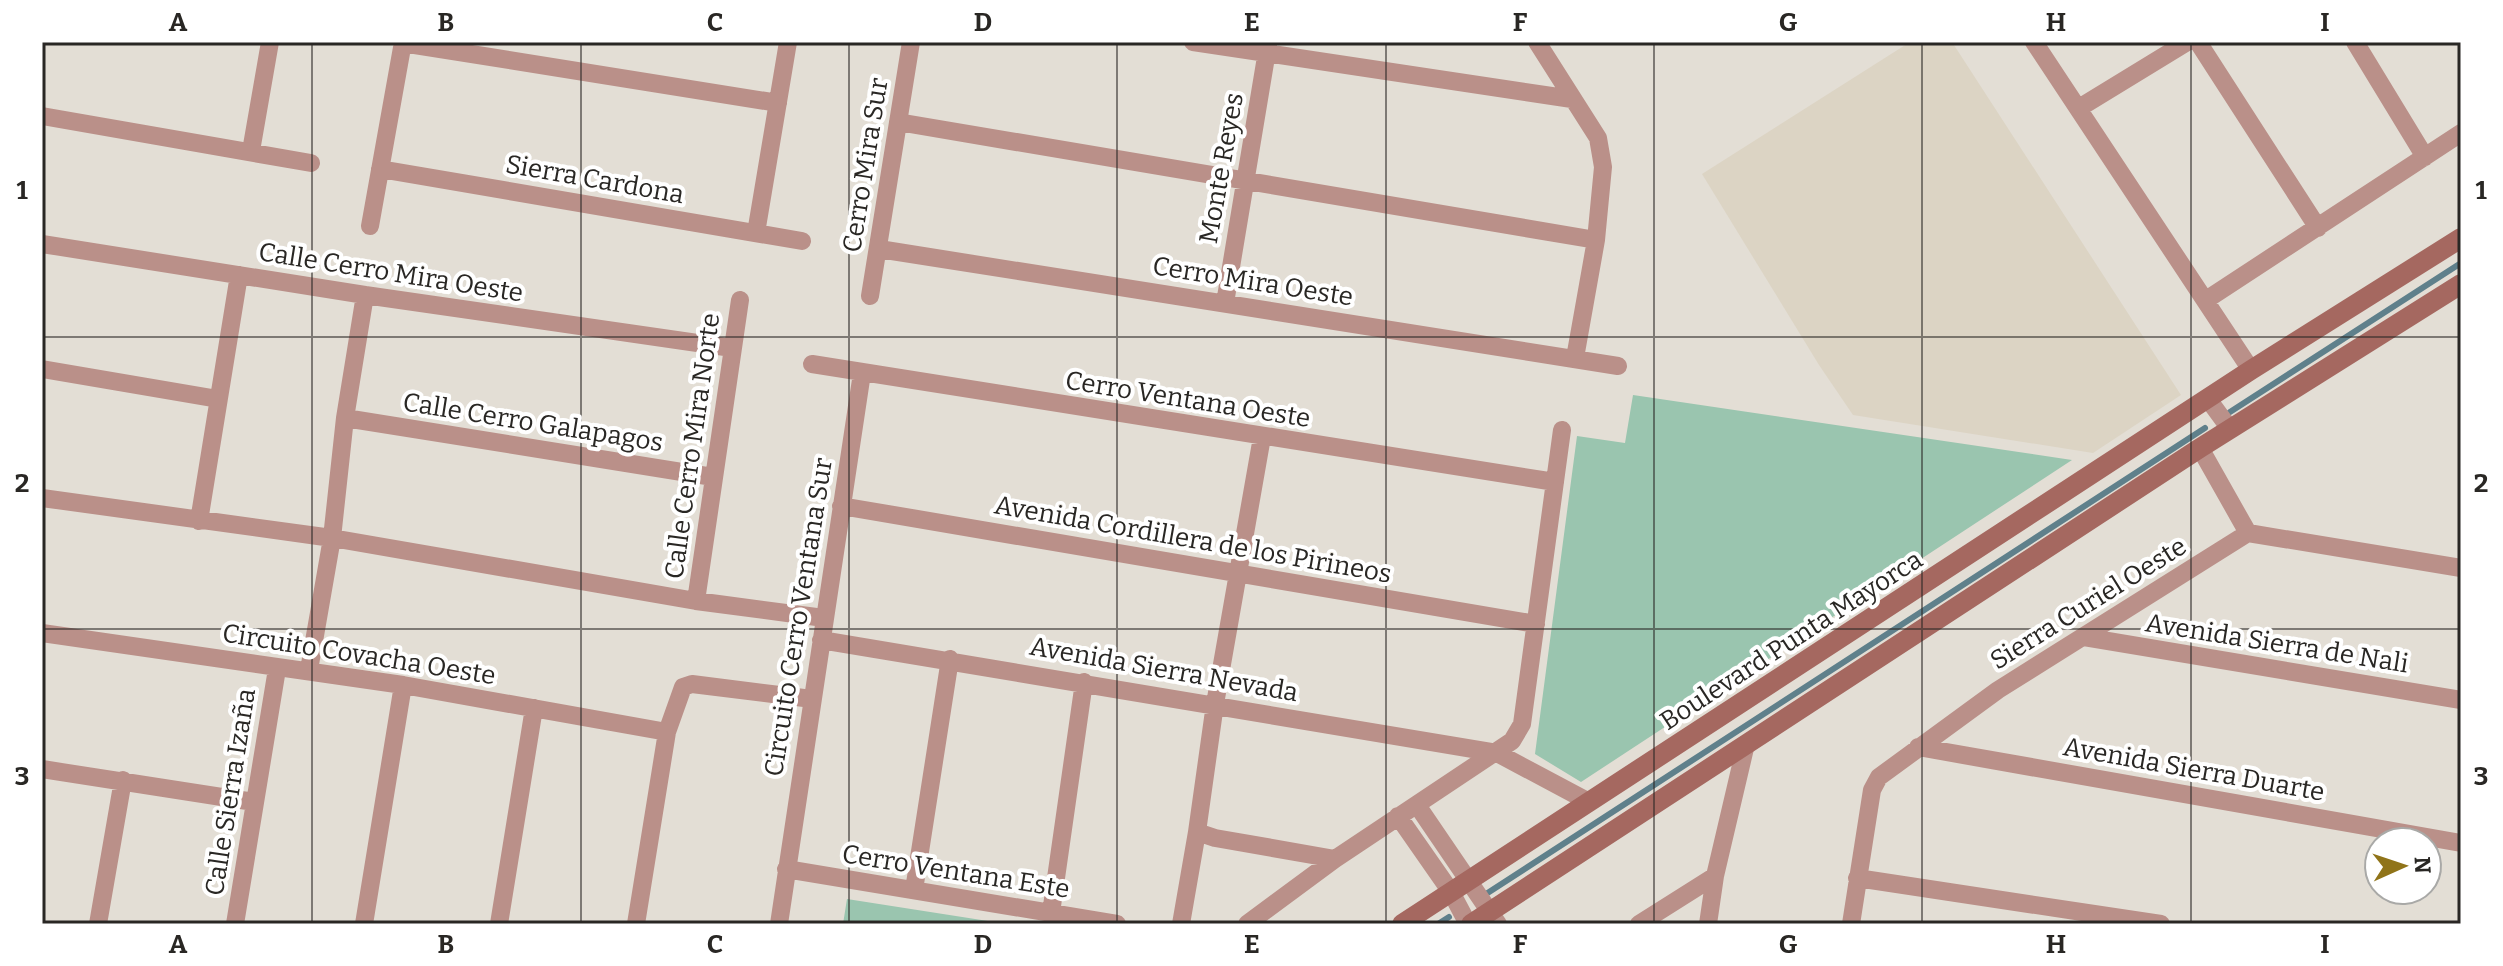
<svg xmlns="http://www.w3.org/2000/svg" width="2503" height="966" font-family="Bitter,serif">
<rect width="100%" height="100%" fill="#e3ded5"/>
<path fill="#dcd4c4" d="M1910 42H1952L2181 395 2093 453 1853 415 1819 365 1702 174Z"/>
<path fill="#9ac5af" d="M1633 395 2072 460 1581 782 1535 754 1577 436 1625 443Z
M847 899 1007 924H843Z"/>
<g fill="none" stroke-linecap="round" stroke-linejoin="round">
<path stroke="#5f808b" stroke-width="6" d="M2230 412 2461 263
M1486 894 2205 428
M1438 924 1449 917"/>
<path stroke="#ba9089" stroke-width="18" d="M1193 42 1572 99
M1537 42 1598 138 1603 167 1596 240 1575 358
M2034 42 2251 370
M2198 42 2318 228
M2355 42 2425 157
M402 43 778 103
M2079 108 2187 42
M42 116 311 163
M898 122 1596 240
M251 151 270 42
M380 169 802 241
M370 226 403 42
M756 233 788 42
M42 244 365 295 732 348
M879 249 1618 366
M870 296 911 42
M2206 300 2461 133
M1225 303 1268 45
M812 364 1555 482
M42 369 218 399
M2208 399 2230 429
M345 418 713 477
M42 498 332 538 696 601 824 618
M841 506 1536 624
M199 521 239 275
M2248 533 2461 568
M696 601 740 300
M42 633 403 685 667 732
M2084 637 2461 700
M821 640 1497 753 1589 802
M309 670 332 538 345 418 365 295
M1918 747 2461 843
M42 769 254 802
M1417 805 1498 924
M1398 816 1451 892 1468 924
M1197 832 1215 838 1335 859
M786 869 1117 924
M1857 878 2161 924
M914 890 950 659
M1051 913 1084 682
M98 924 123 780
M235 924 277 669
M364 924 403 685
M499 924 534 708
M636 924 667 732 683 687 692 684 812 699
M779 924 862 373
M1181 924 1197 832 1215 704 1262 437
M1247 924 1335 859 1512 741 1522 724 1562 430
M1639 924 1715 876
M1708 924 1715 876 1746 744
M1851 924 1872 790 1879 777 1998 690 2248 533 2200 448"/>
<path stroke="#a56860" stroke-width="20" d="M1402 924 2251 370 2461 238
M1471 924 2200 448 2461 284"/>
</g>
<path fill="none" stroke="#292724" stroke-width="2" stroke-opacity="0.55" d="M312 42V924M581 42V924M849 42V924M1117 42V924M1386 42V924M1654 42V924M1922 42V924M2191 42V924M42 337H2461M42 629H2461"/>
<g text-anchor="middle" stroke-width="8" stroke-linejoin="round" paint-order="stroke">
<g font-size="26" fill="#292724" stroke="#fff">
<text transform="translate(865 165) rotate(-81)" y="9">Cerro Mira Sur</text>
<text transform="translate(1221 168) rotate(-80)" y="9">Monte Reyes</text>
<text transform="translate(595 179) rotate(10)" y="9">Sierra Cardona</text>
<text transform="translate(391 272) rotate(9)" y="9">Calle Cerro Mira Oeste</text>
<text transform="translate(1253 281) rotate(9)" y="9">Cerro Mira Oeste</text>
<text transform="translate(1188 399) rotate(9)" y="9">Cerro Ventana Oeste</text>
<text transform="translate(533 422) rotate(9)" y="9">Calle Cerro Galapagos</text>
<text transform="translate(692 446) rotate(-82)" y="9">Calle Cerro Mira Norte</text>
<text transform="translate(1193 539) rotate(10)" y="9">Avenida Cordillera de los Pirineos</text>
<text transform="translate(2088 603) rotate(-32)" y="9">Sierra Curiel Oeste</text>
<text transform="translate(798 617) rotate(-81)" y="9">Circuito Cerro Ventana Sur</text>
<text transform="translate(1791 640) rotate(-33)" y="9">Boulevard Punta Mayorca</text>
<text transform="translate(2277 643) rotate(9)" y="9">Avenida Sierra de Nali</text>
<text transform="translate(359 654) rotate(9)" y="9">Circuito Covacha Oeste</text>
<text transform="translate(1164 669) rotate(10)" y="9">Avenida Sierra Nevada</text>
<text transform="translate(2194 769) rotate(10)" y="9">Avenida Sierra Duarte</text>
<text transform="translate(230 792) rotate(-81)" y="9">Calle Sierra Izaña</text>
<text transform="translate(956 871) rotate(9)" y="9">Cerro Ventana Este</text>
</g>
</g>
<rect width="2503" height="966" fill="none" stroke="#ffffff" stroke-width="88"/>
<g transform="translate(2403 866) rotate(87)"><circle r="38" fill="#ffffff" stroke="#a9a9a7" stroke-width="2"/>
<path d="M0-6L14 30L0 20L-14 30Z" fill="#907419"/>
<text y="-12" font-size="22" font-weight="bold" text-anchor="middle" fill="#292724">N</text>
</g>
<rect x="44" y="44" width="2415" height="878" fill="none" stroke="#292724" stroke-width="3"/>
<g font-size="26" text-anchor="middle" font-weight="bold" fill="#292724">
<text x="178" y="31">A</text>
<text x="446" y="31">B</text>
<text x="715" y="31">C</text>
<text x="983" y="31">D</text>
<text x="1252" y="31">E</text>
<text x="1520" y="31">F</text>
<text x="1788" y="31">G</text>
<text x="2056" y="31">H</text>
<text x="2325" y="31">I</text>
<text x="22" y="199">1</text>
<text x="2481" y="199">1</text>
<text x="22" y="492">2</text>
<text x="2481" y="492">2</text>
<text x="22" y="785">3</text>
<text x="2481" y="785">3</text>
<text x="178" y="953">A</text>
<text x="446" y="953">B</text>
<text x="715" y="953">C</text>
<text x="983" y="953">D</text>
<text x="1252" y="953">E</text>
<text x="1520" y="953">F</text>
<text x="1788" y="953">G</text>
<text x="2056" y="953">H</text>
<text x="2325" y="953">I</text>
</g>
</svg>
